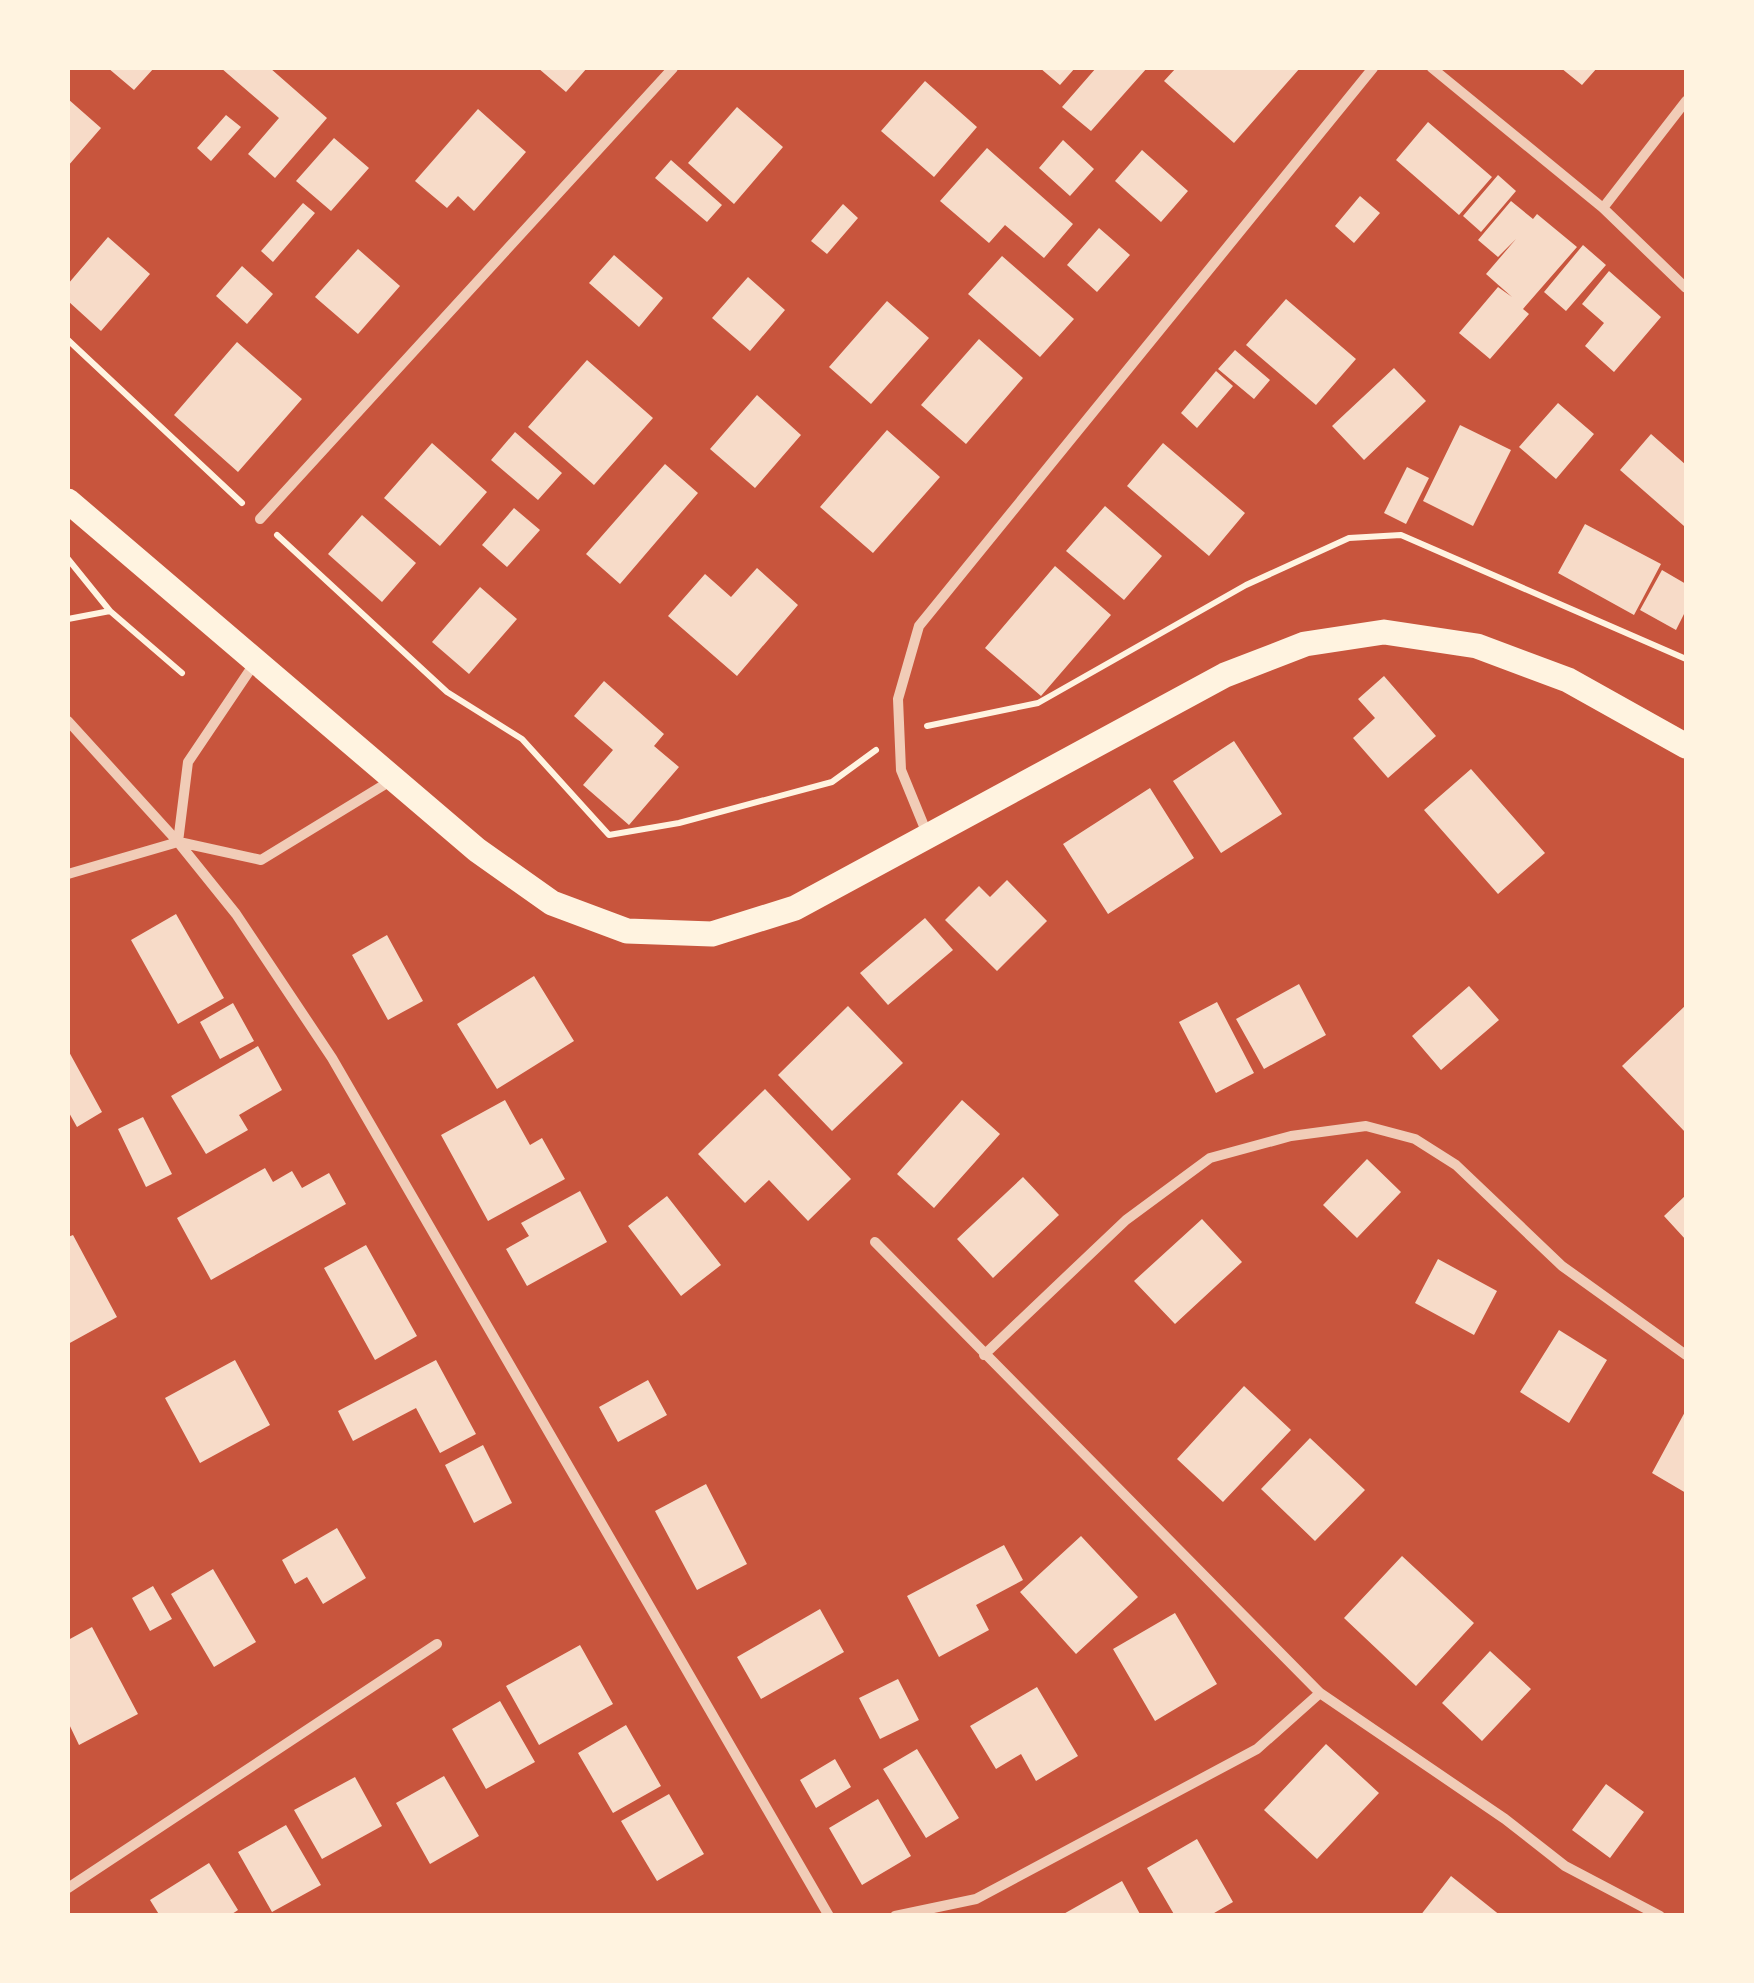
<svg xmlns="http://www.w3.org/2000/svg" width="1754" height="1983" font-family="'Nunito Sans',sans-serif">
<rect width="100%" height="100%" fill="#c8553d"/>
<path fill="#f7dbc8" d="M108 68H154L134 90Z
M221 68H270L327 118 275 178 248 154 279 118Z
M538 68H587L566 92Z
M1040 68H1075L1060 85Z
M1096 68H1147L1091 131 1062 107Z
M1176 68H1300L1234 143 1164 81Z
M1561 68H1597L1582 85Z
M925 81 977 127 934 177 881 131Z
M68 99 101 128 68 166Z
M737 107 783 147 734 204 688 163Z
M478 109 526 152 474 211 458 196 447 208 415 181Z
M226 115 241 127 211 161 197 148Z
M1428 122 1492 177 1459 215 1396 160Z
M334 138 369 168 331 211 296 181Z
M1063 140 1094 169 1070 196 1039 168Z
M987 148 1073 224 1044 258 1005 225 989 243 940 201Z
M1142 150 1188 191 1161 222 1115 181Z
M671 160 722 205 707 222 655 178Z
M1498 175 1516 191 1481 232 1463 216Z
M1360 196 1380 213 1354 243 1335 226Z
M1511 201 1533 219 1537 214 1577 247 1523 309 1529 314 1490 359 1459 333 1498 287 1512 297 1486 274 1516 239 1498 257 1478 240Z
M303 203 315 213 273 262 261 251Z
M843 204 858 218 827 254 811 241Z
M1099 228 1130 255 1097 292 1067 265Z
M108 237 150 274 101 331 68 301V284Z
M1583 245 1606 265 1566 311 1544 292Z
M358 249 400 286 358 334 315 297Z
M614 255 663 298 639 327 589 283Z
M1002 256 1074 319 1040 357 968 294Z
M242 266 273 294 247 324 216 296Z
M1609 271 1661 317 1614 372 1585 346 1604 323 1582 304Z
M748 277 785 310 750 351 712 318Z
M1286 299 1356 359 1316 405 1246 345Z
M887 301 929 338 871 404 829 367Z
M979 339 1023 378 966 444 921 405Z
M237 342 302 399 238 472 174 415Z
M1235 350 1270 380 1254 399 1218 369Z
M587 360 653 418 594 485 528 427Z
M1394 368 1426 401 1364 460 1332 426Z
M1216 371 1233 386 1197 428 1181 413Z
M757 395 801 435 755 488 710 449Z
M1558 403 1594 434 1556 479 1519 447Z
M1460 425 1511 450 1473 526 1423 501Z
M887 430 940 477 873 553 820 507Z
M515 432 562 473 538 500 491 460Z
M1651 434 1686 465 1684 526 1620 470Z
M432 443 487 492 440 546 384 498Z
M1163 443 1245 513 1209 556 1127 486Z
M665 464 698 493 620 584 586 554Z
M1407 467 1429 478 1406 524 1384 513Z
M1105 506 1162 556 1124 600 1066 551Z
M514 508 540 530 507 567 482 545Z
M362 515 416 563 382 602 328 554Z
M1585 524 1661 564 1634 615 1558 573Z
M1055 566 1111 615 1041 696 985 648Z
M757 568 798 605 737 676 668 616 705 574 731 597Z
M1662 570 1686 584V610L1676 630 1640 610Z
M480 587 517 619 469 674 432 642Z
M1384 676 1436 736 1388 778 1353 738 1375 718 1358 699Z
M604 681 664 734 654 746 679 767 629 825 583 785 613 750 574 716Z
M1234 741 1282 814 1221 853 1173 781Z
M1471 769 1545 853 1498 894 1424 810Z
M1150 788 1194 858 1108 914 1063 844Z
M1007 880 1047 921 997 971 945 920 979 886 990 897Z
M176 914 224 998 178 1024 131 940Z
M925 918 953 950 888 1005 860 973Z
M387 935 423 1001 388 1020 352 955Z
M534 976 574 1041 497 1089 457 1024Z
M1299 984 1326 1035 1264 1069 1236 1019Z
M1469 986 1499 1020 1441 1070 1412 1036Z
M1217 1002 1254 1073 1216 1093 1179 1022Z
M233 1003 254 1041 220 1059 200 1022Z
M1686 1005V1133L1622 1066Z
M848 1006 903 1063 832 1131 778 1075Z
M258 1046 282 1090 239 1115 248 1130 206 1154 171 1096Z
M68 1050 102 1112 77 1127 68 1111Z
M765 1089 851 1179 808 1221 769 1180 745 1203 698 1154Z
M505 1100 530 1145 542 1138 565 1179 488 1221 441 1135Z
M962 1100 1000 1134 934 1208 897 1174Z
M143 1117 172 1174 146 1187 118 1129Z
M1367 1159 1401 1192 1357 1238 1323 1205Z
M265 1168 273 1182 292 1171 302 1188 329 1173 346 1204 211 1280 177 1218Z
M1023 1177 1059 1215 993 1278 957 1239Z
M580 1191 607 1242 527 1286 506 1249 529 1236 521 1223Z
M1686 1195V1240L1664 1216Z
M667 1196 721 1265 681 1296 628 1226Z
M1202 1219 1242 1262 1175 1324 1134 1281Z
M73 1235 117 1317 68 1344V1237Z
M366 1245 417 1336 375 1360 324 1268Z
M1438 1259 1497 1291 1474 1335 1415 1303Z
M1559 1330 1607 1360 1569 1423 1520 1392Z
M235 1360 270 1425 200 1463 165 1398Z
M436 1360 476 1434 440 1453 416 1408 353 1441 338 1411Z
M648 1380 667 1415 618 1442 599 1407Z
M1244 1386 1291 1430 1223 1502 1177 1459Z
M1686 1410V1493L1652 1473Z
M1310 1438 1365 1490 1315 1541 1261 1489Z
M483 1445 512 1503 474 1523 445 1465Z
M706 1484 747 1564 697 1590 655 1511Z
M337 1528 366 1578 323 1604 307 1577 295 1584 282 1560Z
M1081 1536 1138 1597 1076 1654 1020 1592Z
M1004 1545 1023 1580 976 1605 989 1630 939 1657 907 1596Z
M1402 1556 1474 1623 1416 1686 1344 1618Z
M213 1569 256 1642 214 1667 171 1594Z
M153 1586 172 1619 150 1631 132 1598Z
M820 1609 844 1652 761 1699 737 1657Z
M1175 1613 1217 1684 1155 1721 1113 1649Z
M92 1627 138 1714 79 1745 68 1722V1640Z
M580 1645 613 1704 539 1745 506 1686Z
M1490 1651 1531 1689 1482 1741 1442 1703Z
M898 1679 919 1720 880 1739 859 1698Z
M1037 1687 1078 1756 1036 1781 1021 1754 996 1769 970 1726Z
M500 1701 535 1762 486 1789 452 1729Z
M626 1725 661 1786 613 1813 578 1753Z
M1326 1744 1379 1793 1317 1859 1264 1810Z
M917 1749 959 1818 926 1838 883 1769Z
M835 1759 851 1787 816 1808 800 1780Z
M444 1776 479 1836 430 1864 396 1803Z
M355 1777 382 1826 322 1859 294 1810Z
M1606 1784 1644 1812 1610 1858 1572 1830Z
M669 1794 704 1854 657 1881 621 1821Z
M878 1799 911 1856 862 1885 829 1828Z
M286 1825 321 1885 272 1912 238 1852Z
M1197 1839 1233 1902 1209 1916H1175L1147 1868Z
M209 1863 238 1910 229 1916H160L150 1900Z
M1451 1876 1501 1916H1420Z
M1122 1881 1141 1916H1060Z"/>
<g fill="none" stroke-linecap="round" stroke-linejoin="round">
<path stroke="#fff3e0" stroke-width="6" d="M68 340 242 503
M277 535 447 692 522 739 609 835 679 823 832 782 876 750
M68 559 110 611
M68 619 110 611 182 673
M927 726 1038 703 1246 585 1349 538 1401 535 1686 659"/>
<path stroke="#f1ccb7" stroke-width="10" d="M1432 68 1603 208 1686 288
M1603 208 1686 101
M260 519 673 68
M68 721 178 842 236 914 332 1058 829 1916
M928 836 901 770 898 699 919 626 1373 68
M179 842 261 860 392 780
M68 874 178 842 188 762 254 664
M875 1242 1320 1693 1505 1819 1565 1866 1660 1916
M984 1355 1126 1220 1210 1158 1291 1136 1366 1126 1415 1139 1456 1165 1562 1266 1686 1355
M68 1888 437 1644
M895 1916 976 1899 1257 1749 1320 1693"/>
<path stroke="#fff3e0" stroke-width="25" d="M68 501 477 850 552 903 627 931 712 934 795 908 1225 675 1305 644 1384 632 1477 646 1568 680 1686 746"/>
</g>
<rect width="1754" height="1983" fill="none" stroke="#fff3e0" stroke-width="140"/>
</svg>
